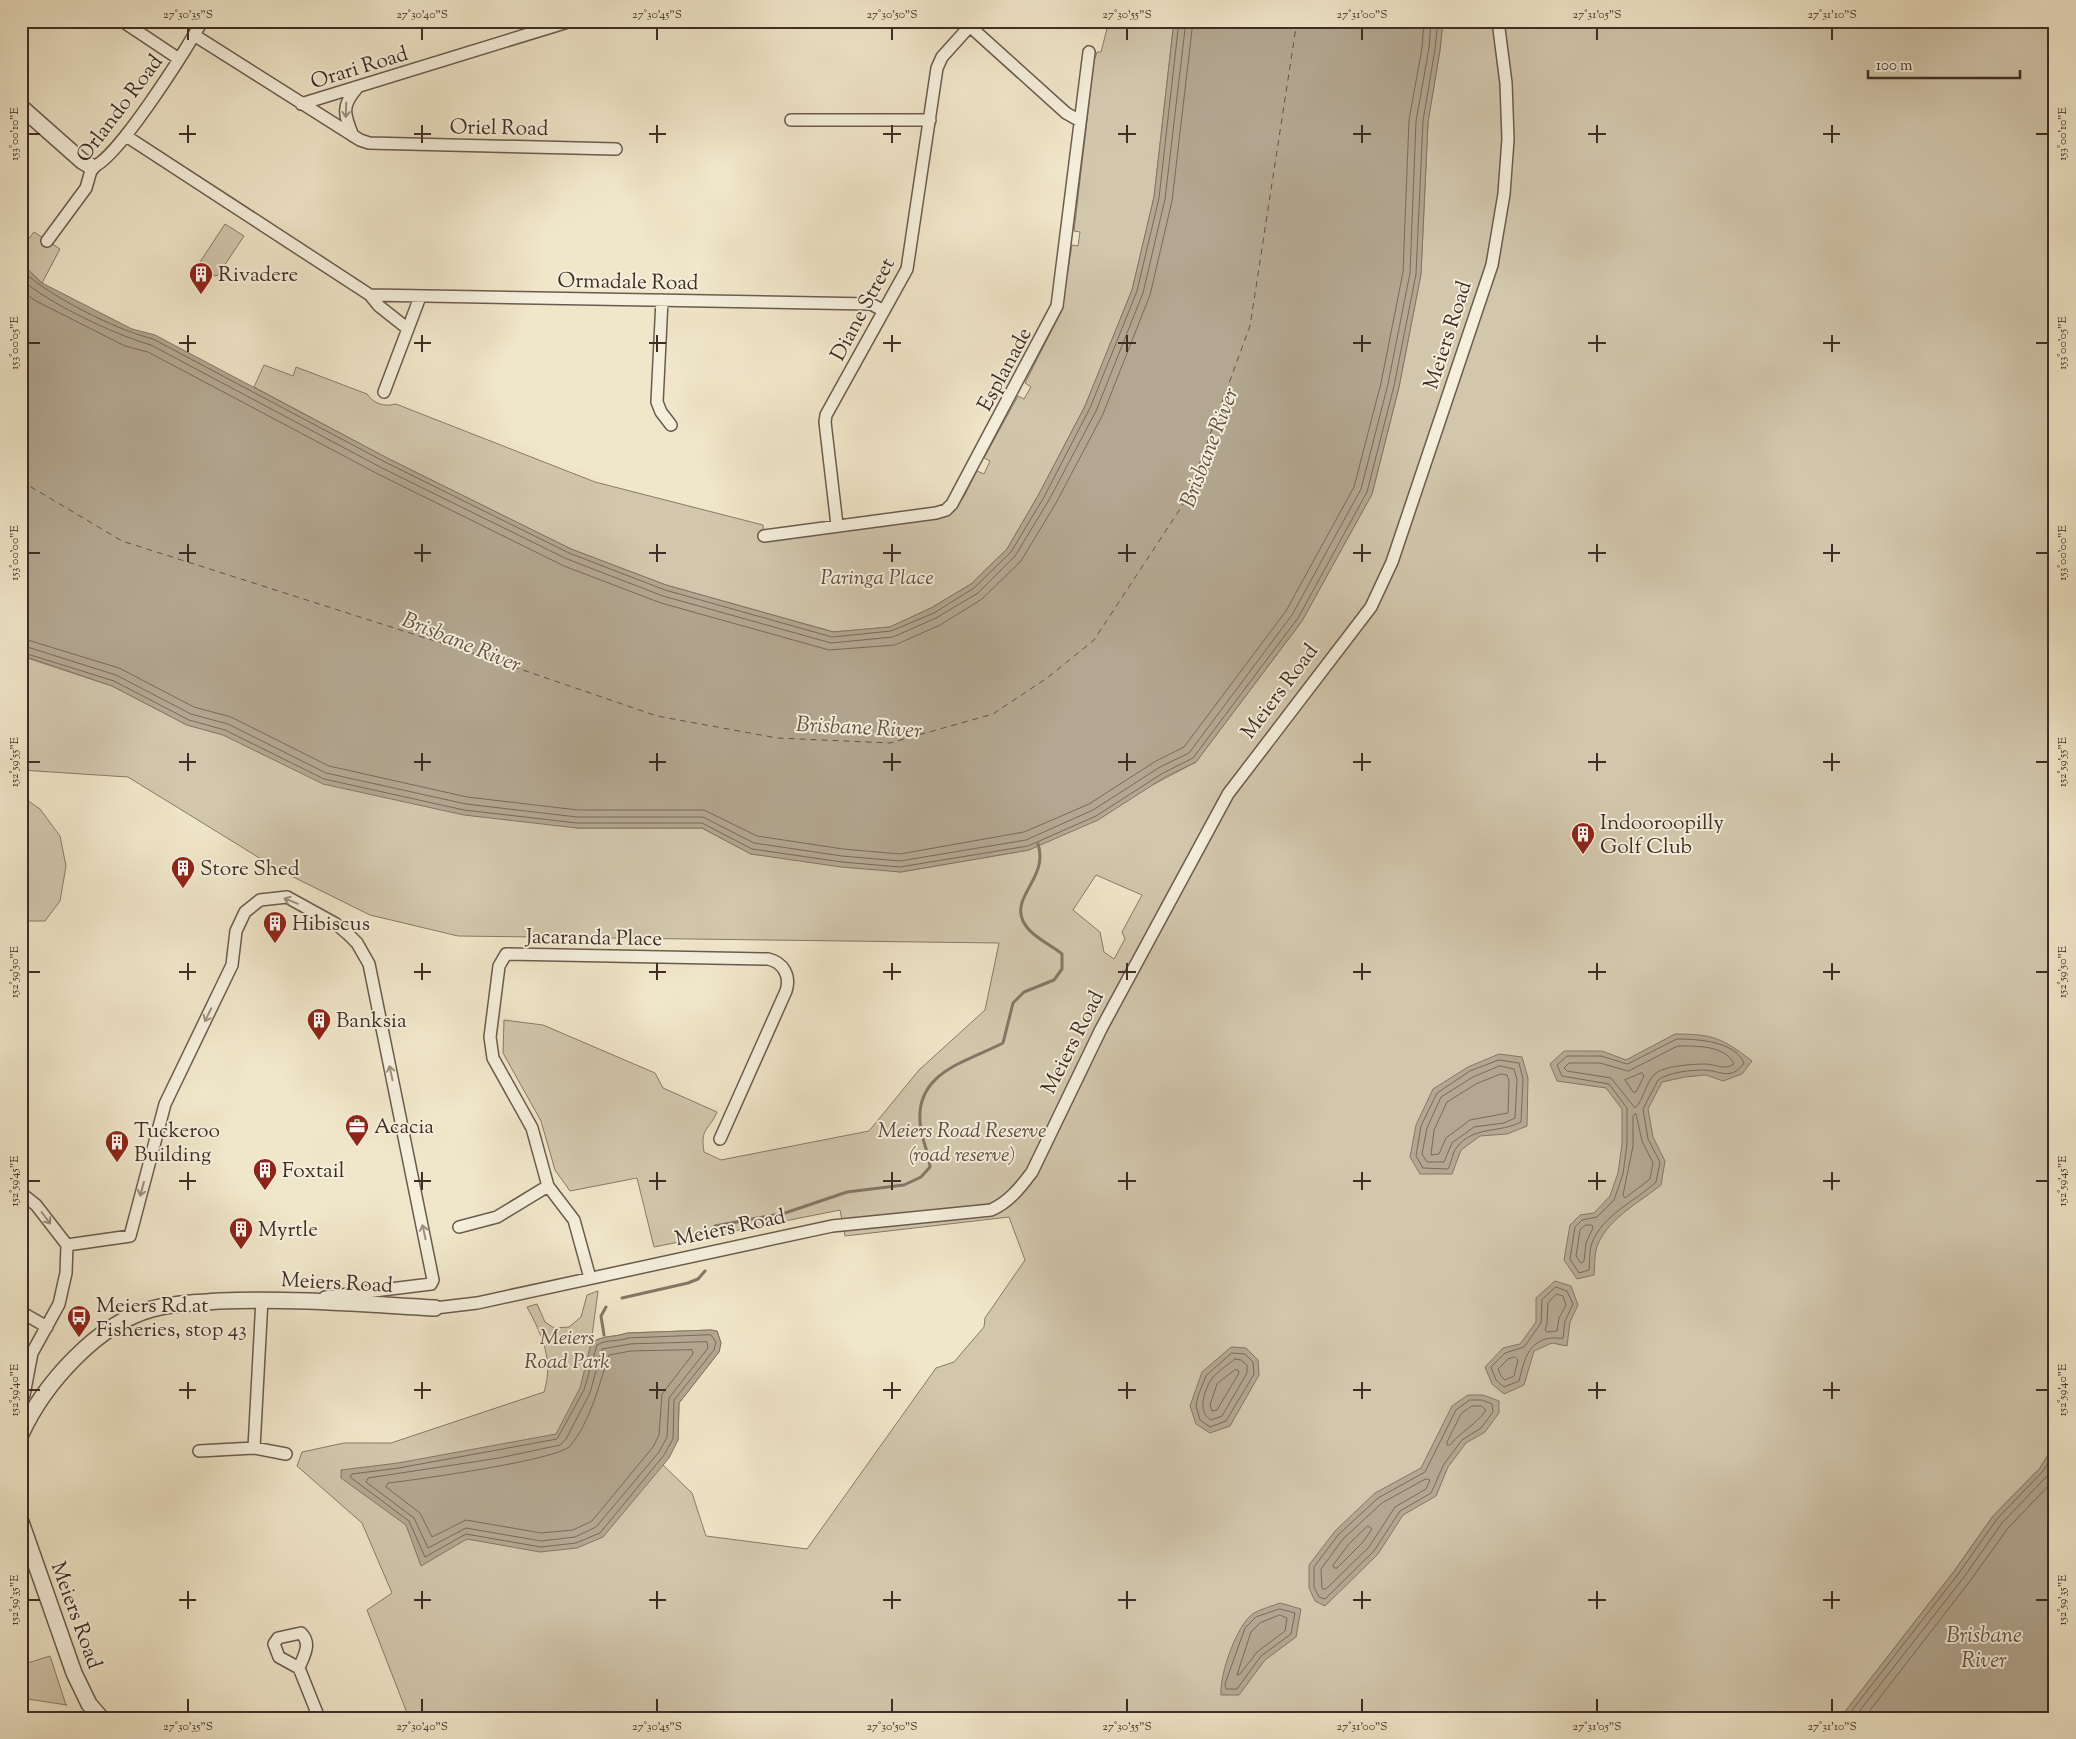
<svg xmlns="http://www.w3.org/2000/svg" width="2076" height="1739" font-family="'Sorts Mill Goudy',serif">
<rect width="100%" height="100%" fill="#f0e6c9"/>
<filter id="stains"><feTurbulence type="fractalNoise" baseFrequency=".004" numOctaves="4"/><feColorMatrix values="0 0 0 0 .2 0 0 0 0 .09 0 0 0 0 .02 0 0 0 .5 -.17"/></filter>
<radialGradient id="worn" r=".72"><stop offset=".6" stop-color="#630" stop-opacity="0"/><stop offset="1" stop-color="#630" stop-opacity=".3"/></radialGradient>
<path fill="#d2c7ad" stroke="#887a69" fill-rule="evenodd" d="M1109 21H1174L1154 197 1132 290 1085 406 1039 494 1007 549 971 584 931 608 890 627 834 632 666 585 571 549 387 458 254 387 264 365 293 376 296 367 367 394C374 404 384 407 396 404L595 482 763 525 764 542 942 517C961 510 968 487 977 471L984 474 990 461 984 458 1018 396 1024 399 1031 387 1025 383 1061 312 1072 245 1078 246 1080 232 1074 231 1094 61 1097 52H1101Z
M1443 21H2055V1444L2040 1468 1993 1516 1955 1570 1840 1718H409L367 1610 392 1593 362 1523 297 1466 302 1452 344 1443H391L544 1392C554 1360 542 1335 527 1307L537 1304 545 1322 554 1328 569 1327 581 1317 587 1295 598 1291 591 1343C606 1334 613 1338 627 1333L711 1330 717 1331 721 1343 719 1352 679 1403 678 1440 663 1465 692 1493 706 1536 807 1549 936 1368 954 1362 984 1327 985 1318 1025 1260 1009 1217 845 1236 840 1210 654 1247 637 1178 570 1191 555 1170 541 1121 503 1053 504 1020 543 1025 655 1073 663 1088 717 1112C709 1131 700 1127 704 1152L721 1160 869 1131 919 1070 985 1010 999 943 458 936 370 915 279 870 128 777 21 770V656L112 686 187 725 577 828H702L751 854 900 872 1029 850 1196 762 1302 621 1372 494 1399 387 1421 274 1428 122 1440 50ZM1096 875 1142 895 1122 932 1125 939 1114 959 1104 952 1100 932 1073 910Z
M225 224 244 236 218 275 215 276 198 265Z
M34 232 60 249 42 283 21 263V249Z
M21 796 40 809 60 836 66 866 60 901 45 921H21Z
M50 1656 66 1705H67L21 1698V1665Z"/>
<path fill="#b3a791" stroke="#847666" d="M1174 21H1443L1440 50 1428 122 1421 274 1399 387 1372 494 1302 621 1196 762 1165 777 1098 820 1029 850 901 872 841 867 751 854 702 828H577L464 815 323 784 223 735 187 725 112 686 21 655V263L42 283 132 329 155 335 387 458 571 549 666 585 833 632 890 627 931 608 971 584 1007 549 1039 494 1085 406 1132 290 1154 197Z
M1675 1034C1713 1034 1722 1038 1752 1061L1742 1074 1723 1081 1706 1075 1685 1077 1662 1082 1648 1109 1653 1137 1665 1161 1661 1185C1640 1202 1609 1218 1598 1244 1594 1253 1595 1266 1594 1275L1577 1279 1564 1260 1570 1225 1580 1215 1594 1213 1610 1196 1618 1173 1622 1144V1109L1606 1088 1557 1081 1550 1064 1564 1051H1602L1626 1060Z
M1499 1054 1522 1057 1528 1078 1527 1126 1507 1134 1480 1136 1461 1150 1452 1174H1420L1410 1157 1416 1125 1433 1089 1468 1067Z
M1555 1281 1571 1286 1578 1305 1570 1322 1567 1346 1552 1343 1534 1351 1524 1385 1504 1394 1492 1384 1485 1367 1503 1348 1520 1344 1536 1322V1298Z
M711 1330 717 1331 721 1343 719 1352 679 1403 678 1440 669 1458 603 1537 577 1548 540 1552 467 1539 421 1566 406 1525 341 1478V1470L398 1463 556 1434 580 1388 591 1343C606 1334 613 1338 627 1333Z
M1231 1347 1246 1348 1258 1360 1259 1375 1230 1426 1210 1433 1196 1424 1190 1406 1202 1372Z
M1468 1395H1483L1499 1401V1413L1485 1432 1466 1443 1448 1467 1436 1496 1403 1515 1378 1554 1325 1606 1315 1601 1309 1588V1565L1335 1531 1375 1493 1421 1468 1452 1406Z
M2055 1444V1718H1840L1955 1570 1993 1516 2040 1468Z
M1280 1603 1301 1609 1296 1637 1265 1660 1239 1695H1221C1219 1676 1237 1623 1254 1613 1261 1609 1272 1606 1280 1603Z"/>
<g fill="none" stroke-linecap="round" stroke-linejoin="round">
<path stroke="#786a5b" stroke-width="1" d="M21 270C51 297 114 329 153 339L385 462 569 553 665 590 832 637 891 631 934 613 974 588 1011 552 1044 497 1090 408 1137 291 1159 198 1179 21
M21 279C48 303 115 335 151 345L382 468 567 559 663 596 831 643 893 637 936 618 978 593 1015 556 1049 500 1096 411 1143 293 1165 199 1186 21
M21 289 34 300 125 346 148 352 378 474 564 566 661 603 829 650 895 645 940 625 982 599 1021 561 1056 503 1103 414 1150 295 1172 201 1193 21
M21 638 119 668 194 707 231 717 329 766 467 797 578 810H704L757 836 843 849 900 854 1024 832 1089 804 1156 761 1184 747 1286 611 1354 487 1381 383 1403 272 1409 120 1422 48 1424 21
M21 645 116 675 191 714 228 724 326 773 466 804 577 817H703L754 843 842 856 900 861 1026 840 1093 810 1160 767 1189 753 1292 615 1361 489 1388 384 1410 273 1416 121 1429 48 1431 21
M21 652 114 681 189 720 225 730 324 779 464 810 577 823H702L752 849 842 862 900 867 1028 846 1096 816 1163 773 1193 758 1298 618 1367 492 1394 386 1416 274 1423 121 1435 49 1438 21
M1677 1039C1697 1039 1735 1041 1744 1063 1731 1081 1721 1071 1705 1070 1691 1070 1669 1072 1658 1080L1643 1109 1648 1139 1660 1162 1656 1182C1636 1201 1602 1215 1592 1243 1589 1251 1590 1262 1589 1270L1579 1273 1570 1259 1575 1227 1582 1220 1597 1217 1614 1200 1623 1174 1627 1144V1108L1609 1084 1562 1076 1557 1065 1567 1056H1601L1627 1064Z
M1678 1046C1696 1046 1725 1045 1734 1064 1723 1071 1717 1064 1705 1064 1693 1064 1663 1066 1655 1074 1645 1083 1644 1100 1635 1108L1611 1078 1567 1071 1564 1068 1569 1063H1600L1628 1071Z
M1499 1060 1519 1063 1523 1079 1521 1122C1500 1133 1473 1126 1457 1147 1452 1153 1452 1162 1448 1169L1423 1168 1416 1156 1421 1126 1437 1093 1470 1071Z
M1500 1066 1514 1069 1517 1080 1515 1118 1504 1123 1474 1127 1452 1143 1444 1162H1427L1422 1154 1427 1128 1441 1097 1473 1077Z
M1642 1073 1644 1076 1636 1092H1633L1625 1080Z
M1501 1074 1507 1075 1509 1081 1508 1113 1470 1120 1446 1138 1439 1154 1431 1155 1434 1130 1447 1102 1476 1084Z
M1636 1114 1642 1141 1653 1163 1650 1179 1625 1198 1623 1195 1633 1146V1116Z
M1586 1225H1592L1593 1228 1586 1243 1584 1261 1581 1263 1576 1256 1580 1230Z
M1556 1287 1567 1291 1573 1304 1565 1321 1563 1338C1559 1339 1555 1337 1551 1338 1527 1341 1524 1362 1519 1381L1504 1387 1496 1380 1491 1367 1505 1353 1524 1347 1541 1323 1542 1300Z
M1557 1294 1563 1296 1566 1305 1559 1318 1557 1331 1547 1332 1545 1330 1547 1323 1548 1303Z
M711 1335 716 1342 714 1350 674 1400 673 1439 664 1455 600 1533 576 1543 541 1547 466 1534 425 1557 409 1521 350 1477 352 1474 399 1468 557 1439 584 1390 597 1345C607 1339 617 1342 629 1338Z
M707 1342 708 1348 669 1398 667 1437 659 1452 596 1527 575 1537 541 1541 466 1528 428 1548 414 1518 366 1482 368 1478 499 1458 560 1445 566 1439 590 1393 602 1349 630 1344Z
M692 1350 693 1354 662 1394 659 1435 653 1447 592 1521 573 1530 541 1533 466 1520 432 1537 420 1513 386 1487 388 1483C415 1480 558 1460 570 1446 591 1421 599 1384 609 1355L631 1351Z
M1232 1353 1245 1354 1253 1362 1254 1374 1226 1421 1210 1427 1200 1420 1196 1406 1198 1396 1206 1376Z
M1515 1357 1518 1360 1514 1376 1505 1380 1501 1376 1498 1369 1508 1359Z
M1235 1359 1241 1360 1247 1365V1373L1222 1416 1211 1420C1197 1412 1204 1391 1211 1380 1216 1372 1228 1365 1235 1359Z
M1235 1370H1238L1239 1373 1217 1410 1212 1411 1210 1405 1217 1384Z
M1470 1400H1482L1492 1404 1493 1412 1481 1428 1462 1440 1444 1464 1431 1493 1400 1511 1374 1551 1325 1599 1319 1597 1314 1587V1567L1338 1535 1378 1498 1425 1472 1456 1410Z
M1472 1406H1481L1486 1410C1476 1425 1461 1431 1450 1445H1447V1442L1461 1414Z
M1426 1479 1430 1480 1426 1489 1395 1507 1369 1547 1326 1589H1322L1321 1569 1343 1539 1382 1503Z
M1368 1526 1372 1529 1363 1542 1337 1568H1334L1333 1565 1349 1544Z
M1280 1609 1295 1613 1291 1634 1261 1656 1237 1689H1226L1225 1684 1245 1628 1256 1617Z
M1280 1615 1287 1618 1285 1631 1257 1652 1240 1674 1237 1675 1251 1632 1260 1623Z
M1846 1718 1959 1573 1997 1519 2043 1471 2055 1453
M1854 1718 1964 1577 2002 1523 2048 1475 2055 1465
M1864 1718 1970 1581 2008 1528 2055 1479"/>
<path stroke="#847666" stroke-width="3" d="M715 1226 785 1213 847 1192 904 1185 921 1177 930 1167C929 1153 923 1143 921 1130 911 1073 964 1063 1003 1043L1013 1003 1024 992 1054 980 1062 969V954C1050 944 1030 936 1023 921 1011 896 1049 877 1038 844
M622 1298 688 1283 698 1279 705 1271
M604 1335 601 1316 606 1307"/>
<path stroke="#615245" stroke-width="1" stroke-dasharray="6 5" stroke-linecap="butt" d="M21 481 122 541 485 657 657 716 777 738 890 743 993 714 1047 678 1094 640 1186 500 1250 326 1297 21"/>
<g stroke="#6a5b4e" stroke-width="14">
<path id="minor" d="M122 21 179 59
M964 21 1066 113 1080 121
M194 35 360 140 369 143 616 149
M301 104 571 21
M791 120H930
M126 136 370 295 871 304 884 311
M353 136C344 114 341 106 357 88
M47 241 86 188 92 167C116 162 187 48 202 21
M370 295 379 306 408 329
M662 300 657 402 661 412 671 425
M384 392 420 297
M837 525 825 422 826 415 907 269 937 68 942 57 969 27
M764 536 936 513 946 510 952 504 1057 306 1089 52
M21 1193 36 1205 67 1245
M459 1227 497 1217 548 1186
M67 1245 130 1236 165 1104 232 965 236 931 245 912 260 900 287 897 336 924 349 935 357 943 369 964 433 1280 431 1284 325 1297
M590 1278 574 1220 548 1186 532 1128 493 1058 490 1037 499 966 506 954 768 959C783 962 791 976 786 991L720 1139
M435 1308 477 1303 832 1226 991 1210C1009 1202 1020 1188 1032 1172L1101 1029 1228 794 1371 607 1392 562 1492 265 1504 194 1508 139 1506 83 1498 21
M21 1312 47 1327
M24 1395 32 1353 59 1304 66 1273 67 1245
M254 1448 262 1299
M199 1451 254 1448 286 1454
M299 1668 279 1657 274 1644 278 1638 301 1633C312 1644 304 1655 299 1668L319 1718"/>
</g>
<g stroke="#6a5b4e" stroke-width="18">
<path id="tertiary" d="M21 107 82 161 92 167
M21 1434C44 1384 97 1324 152 1309 173 1303 197 1303 219 1301 291 1298 363 1304 435 1308
M21 1522 74 1673 89 1704 101 1718"/>
</g>
<use href="#minor" stroke="#f5efdc" stroke-width="11"/>
<use href="#tertiary" stroke="#f5efdc" stroke-width="15"/>
</g>
<defs><path id="oneway-shaft" d="M-6 0H5M1.5-3L5.5 0L1.5 3" fill="none" stroke-width="1.6" stroke-linecap="round" stroke-linejoin="round" transform="scale(1.25)"/></defs>
<g stroke="#9a8e80">
<use href="#oneway-shaft" transform="translate(346 110) rotate(92)"/>
<use href="#oneway-shaft" transform="translate(291 901) rotate(-158)"/>
<use href="#oneway-shaft" transform="translate(208 1015) rotate(116)"/>
<use href="#oneway-shaft" transform="translate(391 1073) rotate(-102)"/>
<use href="#oneway-shaft" transform="translate(142 1189) rotate(105)"/>
<use href="#oneway-shaft" transform="translate(46 1218) rotate(53)"/>
<use href="#oneway-shaft" transform="translate(424 1232) rotate(-102)"/>
</g>
<path fill="none" stroke="#3e2d25" stroke-width="2" d="M188 28V40M422 28V40M657 28V40M892 28V40M1127 28V40M1362 28V40M1597 28V40M1832 28V40M188 125V143M422 125V143M657 125V143M892 125V143M1127 125V143M1362 125V143M1597 125V143M1832 125V143M28 134H40M179 134H196M414 134H431M649 134H666M883 134H901M1118 134H1136M1353 134H1371M1588 134H1606M1823 134H1840M2036 134H2048M188 335V352M422 335V352M657 335V352M892 335V352M1127 335V352M1362 335V352M1597 335V352M1832 335V352M28 343H40M179 343H196M414 343H431M649 343H666M883 343H901M1118 343H1136M1353 343H1371M1588 343H1606M1823 343H1840M2036 343H2048M188 544V562M422 544V562M657 544V562M892 544V562M1127 544V562M1362 544V562M1597 544V562M1832 544V562M28 553H40M179 553H196M414 553H431M649 553H666M883 553H901M1118 553H1136M1353 553H1371M1588 553H1606M1823 553H1840M2036 553H2048M188 753V771M422 753V771M657 753V771M892 753V771M1127 753V771M1362 753V771M1597 753V771M1832 753V771M28 762H40M179 762H196M414 762H431M649 762H666M883 762H901M1118 762H1136M1353 762H1371M1588 762H1606M1823 762H1840M2036 762H2048M188 963V980M422 963V980M657 963V980M892 963V980M1127 963V980M1362 963V980M1597 963V980M1832 963V980M28 972H40M179 972H196M414 972H431M649 972H666M883 972H901M1118 972H1136M1353 972H1371M1588 972H1606M1823 972H1840M2036 972H2048M188 1172V1190M422 1172V1190M657 1172V1190M892 1172V1190M1127 1172V1190M1362 1172V1190M1597 1172V1190M1832 1172V1190M28 1181H40M179 1181H196M414 1181H431M649 1181H666M883 1181H901M1118 1181H1136M1353 1181H1371M1588 1181H1606M1823 1181H1840M2036 1181H2048M188 1382V1399M422 1382V1399M657 1382V1399M892 1382V1399M1127 1382V1399M1362 1382V1399M1597 1382V1399M1832 1382V1399M28 1390H40M179 1390H196M414 1390H431M649 1390H666M883 1390H901M1118 1390H1136M1353 1390H1371M1588 1390H1606M1823 1390H1840M2036 1390H2048M188 1591V1609M422 1591V1609M657 1591V1609M892 1591V1609M1127 1591V1609M1362 1591V1609M1597 1591V1609M1832 1591V1609M28 1600H40M179 1600H196M414 1600H431M649 1600H666M883 1600H901M1118 1600H1136M1353 1600H1371M1588 1600H1606M1823 1600H1840M2036 1600H2048M188 1699V1712M422 1699V1712M657 1699V1712M892 1699V1712M1127 1699V1712M1362 1699V1712M1597 1699V1712M1832 1699V1712"/>
<defs>
<g id="building-pin" transform="scale(1.25)"><path d="M0 17L-7.5 6A9.5 9.5 0 1 1 7.5 6Z" fill="#8f2418" stroke="#f5efdc"/><path d="M-4-6H4V6H1V3H-1V6H-4ZM-2.5-4.3h1.7v1.8h-1.7ZM.8-4.3h1.7v1.8H.8ZM-2.5-1h1.7V.8h-1.7ZM.8-1h1.7V.8H.8Z" fill="#fff"/></g>
<g id="office-pin" transform="scale(1.25)"><path d="M0 17L-7.5 6A9.5 9.5 0 1 1 7.5 6Z" fill="#8f2418" stroke="#f5efdc"/><path d="M-6-3h4V-5.5h4V-3h4V5H-6ZM-1-4.5V-3h2v-1.5ZM-6 0V1H6V0Z" fill="#fff"/></g>
<g id="bus-pin" transform="scale(1.25)"><path d="M0 17L-7.5 6A9.5 9.5 0 1 1 7.5 6Z" fill="#8f2418" stroke="#f5efdc"/><path d="M-5-6H5V4H4V6H2V4H-2V6H-4V4H-5ZM-3.5-4V0h7V-4ZM-3.5 1.2v1.5H-2V1.2ZM2 1.2v1.5H3.5V1.2Z" fill="#fff"/></g>
</defs>
<g fill-rule="evenodd">
<use href="#building-pin" x="201" y="274"/>
<use href="#building-pin" x="1583" y="834"/>
<use href="#building-pin" x="183" y="868"/>
<use href="#building-pin" x="275" y="923"/>
<use href="#building-pin" x="319" y="1020"/>
<use href="#office-pin" x="357" y="1126"/>
<use href="#building-pin" x="117" y="1142"/>
<use href="#building-pin" x="265" y="1170"/>
<use href="#building-pin" x="241" y="1229"/>
<use href="#bus-pin" x="79" y="1317"/>
</g>
<g text-anchor="middle" stroke-width="4" stroke-linejoin="round" paint-order="stroke">
<g font-size="21" fill="#3e2d25" stroke="#f5efdc">
<text transform="translate(359 67) rotate(-17)" y="7">Orari Road</text>
<text transform="translate(119 108) rotate(-53)" y="7">Orlando Road</text>
<text transform="translate(499 127) rotate(1)" y="7">Oriel Road</text>
<text transform="translate(628 281) rotate(1)" y="7">Ormadale Road</text>
<text transform="translate(862 309) rotate(-62)" y="7">Diane Street</text>
<text transform="translate(1447 335) rotate(-72)" y="7">Meiers Road</text>
<text transform="translate(1004 369) rotate(-62)" y="7">Esplanade</text>
<text transform="translate(1279 691) rotate(-53)" y="7">Meiers Road</text>
<text transform="translate(594 937) rotate(1)" y="7">Jacaranda Place</text>
<text transform="translate(1072 1042) rotate(-63)" y="7">Meiers Road</text>
<text transform="translate(730 1227) rotate(-12)" y="7">Meiers Road</text>
<text transform="translate(337 1282) rotate(3)" y="7">Meiers Road</text>
<text transform="translate(77 1615) rotate(70)" y="7">Meiers Road</text>
</g>
<g font-size="21" fill="#3e2d25" stroke="#f5efdc" text-anchor="start">
<text x="218" y="281">Rivadere</text>
<text x="1600" y="829">Indooroopilly<tspan x="1600" dy="24">Golf Club</tspan></text>
<text x="200" y="875">Store Shed</text>
<text x="292" y="930">Hibiscus</text>
<text x="336" y="1027">Banksia</text>
<text x="374" y="1133">Acacia</text>
<text x="134" y="1137">Tuckeroo<tspan x="134" dy="24">Building</tspan></text>
<text x="282" y="1177">Foxtail</text>
<text x="258" y="1236">Myrtle</text>
<text x="96" y="1312">Meiers Rd at<tspan x="96" dy="24">Fisheries, stop 43</tspan></text>
</g>
<g font-size="21" font-style="italic" fill="#5c4c40" stroke="#f5efdc">
<text x="877" y="584">Paringa Place</text>
<text x="962" y="1137">Meiers Road Reserve<tspan x="962" dy="24">(road reserve)</tspan></text>
<text x="567" y="1344">Meiers<tspan x="567" dy="24">Road Park</tspan></text>
</g>
<g font-size="22" font-style="italic" fill="#615245" stroke="#f5efdc">
<text transform="translate(1208 447) rotate(-69)" y="8">Brisbane River</text>
<text transform="translate(462 641) rotate(22)" y="8">Brisbane River</text>
<text transform="translate(859 726) rotate(3)" y="8">Brisbane River</text>
<text x="1984" y="1642">Brisbane<tspan x="1984" dy="25">River</tspan></text>
</g>
</g>
<rect width="2076" height="1739" fill="none" stroke="#f0e6c9" stroke-width="55"/>
<path d="M1868 70v8h152v-8" fill="none" stroke="#3e2d25" stroke-width="2.5"/>
<text x="1876" y="70" font-size="15" fill="#3e2d25" stroke="#f5efdc" stroke-width="4" paint-order="stroke">100 m</text>
<rect x="28" y="28" width="2020" height="1684" fill="none" stroke="#3e2d25" stroke-width="2"/>
<g font-size="12" text-anchor="middle" fill="#3e2d25">
<text x="188" y="18">27°30'35"S</text>
<text x="422" y="18">27°30'40"S</text>
<text x="657" y="18">27°30'45"S</text>
<text x="892" y="18">27°30'50"S</text>
<text x="1127" y="18">27°30'55"S</text>
<text x="1362" y="18">27°31'00"S</text>
<text x="1597" y="18">27°31'05"S</text>
<text x="1832" y="18">27°31'10"S</text>
<text transform="translate(2062 134) rotate(-90)" y="4">153°00'10"E</text>
<text transform="translate(14 134) rotate(-90)" y="4">153°00'10"E</text>
<text transform="translate(2062 343) rotate(-90)" y="4">153°00'05"E</text>
<text transform="translate(14 343) rotate(-90)" y="4">153°00'05"E</text>
<text transform="translate(2062 553) rotate(-90)" y="4">153°00'00"E</text>
<text transform="translate(14 553) rotate(-90)" y="4">153°00'00"E</text>
<text transform="translate(2062 762) rotate(-90)" y="4">152°59'55"E</text>
<text transform="translate(14 762) rotate(-90)" y="4">152°59'55"E</text>
<text transform="translate(2062 972) rotate(-90)" y="4">152°59'50"E</text>
<text transform="translate(14 972) rotate(-90)" y="4">152°59'50"E</text>
<text transform="translate(2062 1181) rotate(-90)" y="4">152°59'45"E</text>
<text transform="translate(14 1181) rotate(-90)" y="4">152°59'45"E</text>
<text transform="translate(2062 1390) rotate(-90)" y="4">152°59'40"E</text>
<text transform="translate(14 1390) rotate(-90)" y="4">152°59'40"E</text>
<text transform="translate(2062 1600) rotate(-90)" y="4">152°59'35"E</text>
<text transform="translate(14 1600) rotate(-90)" y="4">152°59'35"E</text>
<text x="188" y="1730">27°30'35"S</text>
<text x="422" y="1730">27°30'40"S</text>
<text x="657" y="1730">27°30'45"S</text>
<text x="892" y="1730">27°30'50"S</text>
<text x="1127" y="1730">27°30'55"S</text>
<text x="1362" y="1730">27°31'00"S</text>
<text x="1597" y="1730">27°31'05"S</text>
<text x="1832" y="1730">27°31'10"S</text>
</g>
<rect width="100%" height="100%" filter="url(#stains)"/>
<rect width="100%" height="100%" fill="url(#worn)"/>
</svg>
